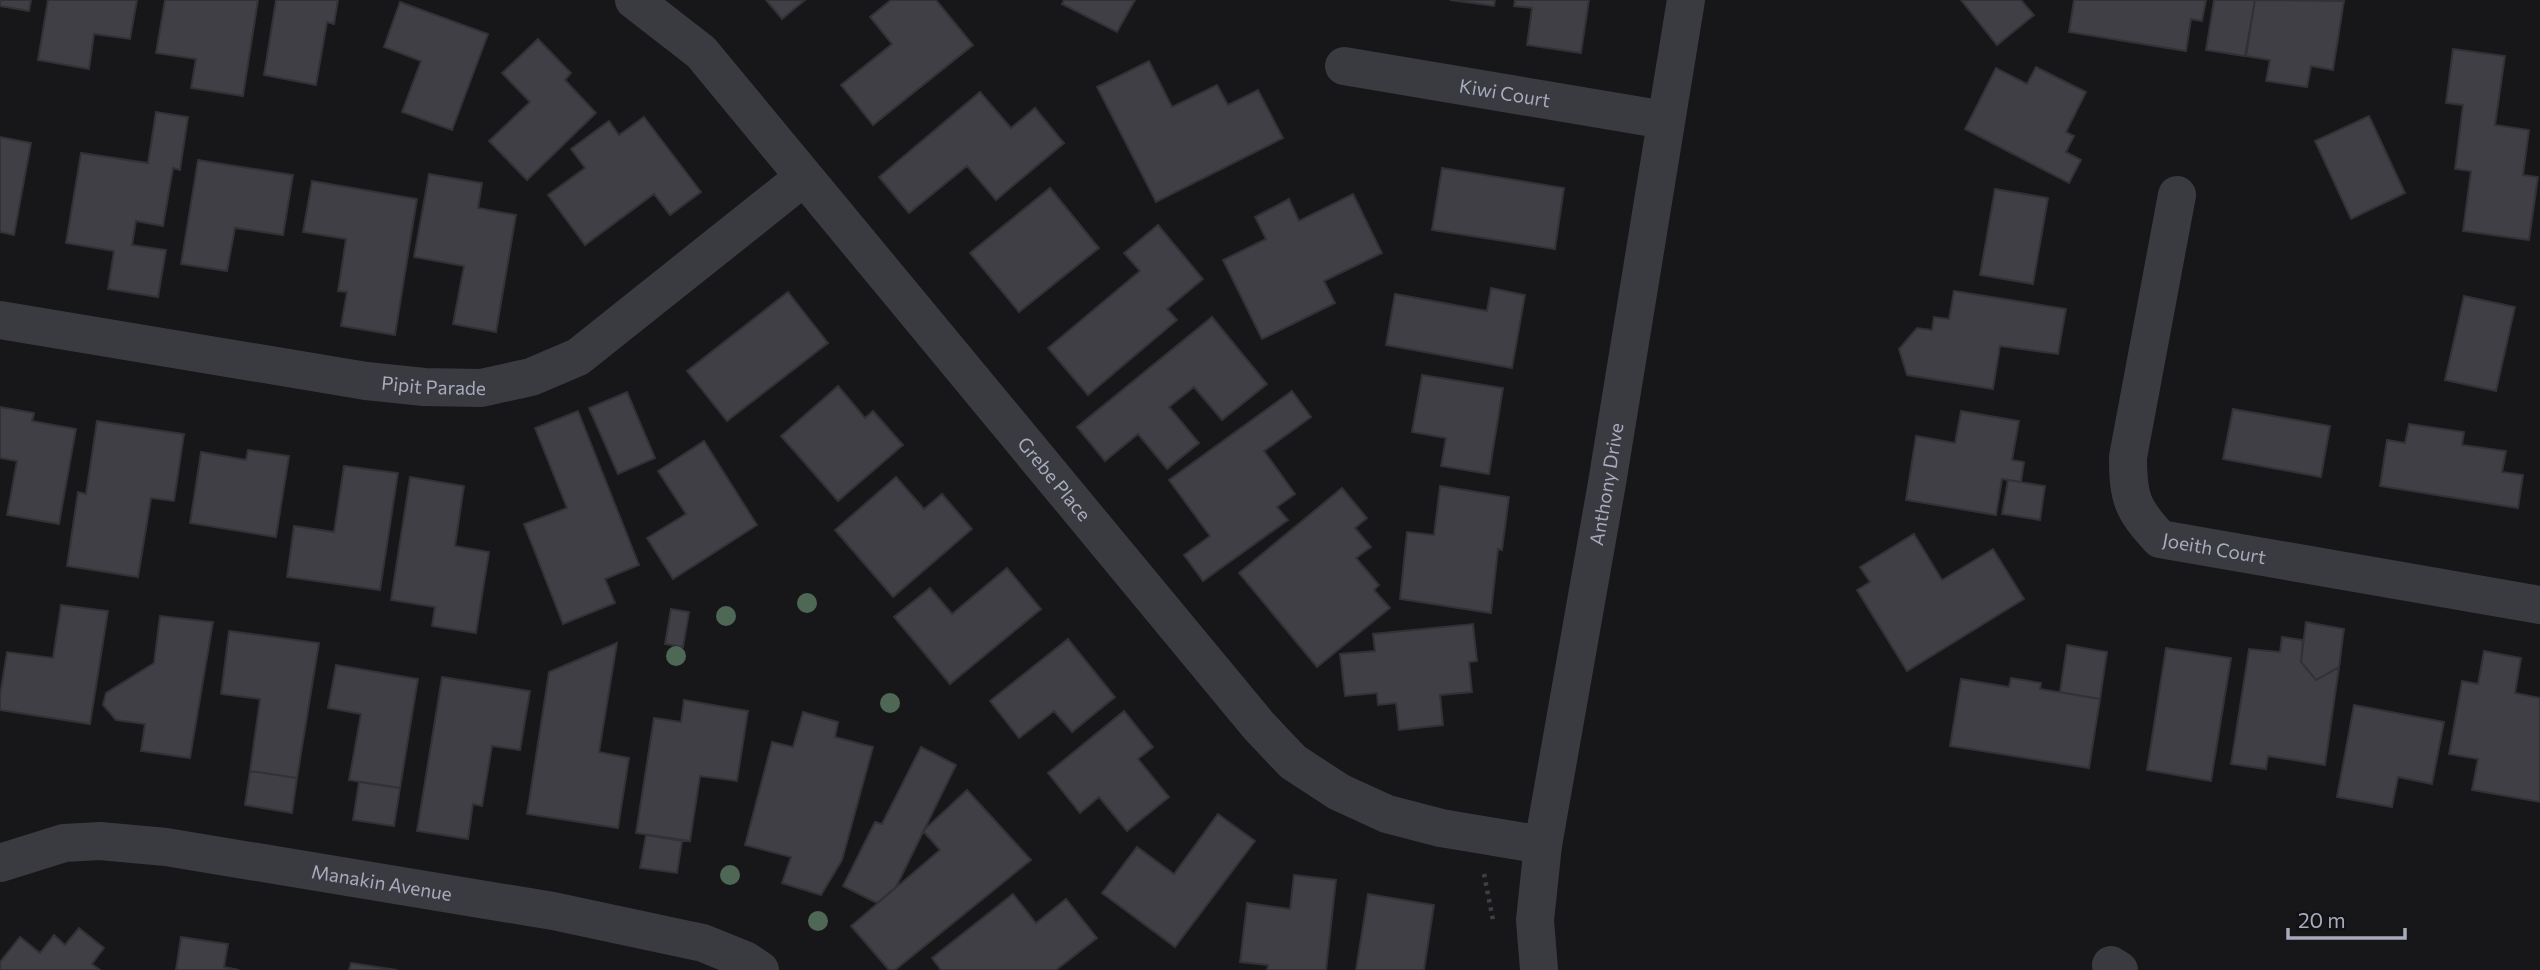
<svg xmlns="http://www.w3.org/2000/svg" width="2540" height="970" font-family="Commissioner,sans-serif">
<rect width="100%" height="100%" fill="#17171a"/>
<path fill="#3f3f45" stroke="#323136" stroke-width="2" d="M0 0H31L29 11 0 6Z
M48 0H137L130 39 94 34 89 69 38 60Z
M165 0H258L243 96 191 88 196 59 156 53Z
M276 0H338L334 24 327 22 316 85 264 75Z
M766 0H805L782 19Z
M891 0H936L973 45 873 125 841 85 892 44 870 17Z
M1064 0H1135L1117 32 1062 4Z
M1450 0H1495L1494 6Z
M1515 0H1589L1581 53 1527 45 1532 8 1514 6Z
M1961 0H2021L2034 15 1997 45Z
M2074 0H2206L2202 21 2191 19 2186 51 2069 32Z
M2214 0H2255L2245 56 2206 50Z
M2255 0 2344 1 2333 70 2311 66 2307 87 2266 81 2270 60 2246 56Z
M400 2 488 34 452 130 402 112 421 61 384 47Z
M538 39 571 73 565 80 596 113 527 180 489 141 530 102 502 73Z
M2453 49 2505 56 2495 125 2529 130 2523 175 2538 177 2529 240 2463 231 2471 171 2455 169 2463 105 2446 103Z
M1149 61 1172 107 1217 85 1228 105 1258 90 1283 138 1156 202 1097 87Z
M2036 67 2086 92 2066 132 2074 136 2066 152 2081 160 2069 183 1965 129 1996 68 2027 84Z
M980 92 1011 128 1035 108 1064 143 996 200 967 166 909 213 879 177Z
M156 112 188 117 180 170 173 168 163 226 136 221 132 245 166 250 158 297 108 289 114 251 66 243 81 153 148 163Z
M2369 116 2405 193 2351 219 2315 141Z
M644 117 701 192 670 215 654 194 585 245 548 195 585 168 571 149 609 121 619 135Z
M0 137 31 143 14 235 0 232Z
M198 160 293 175 283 235 235 228 227 271 181 264Z
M1442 168 1564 188 1555 249 1432 230Z
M429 174 482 183 478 208 516 215 496 332 453 324 464 266 414 257Z
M312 181 417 199 395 335 341 326 347 292 338 291 346 239 303 232Z
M1050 188 1099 248 1019 312 970 253Z
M1995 189 2048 198 2033 284 1980 275Z
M1353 194 1382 253 1324 281 1335 303 1262 339 1223 260 1266 239 1255 217 1289 199 1299 221Z
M1158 225 1203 279 1167 309 1177 320 1088 395 1048 348 1140 271 1124 253Z
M1491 288 1525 295 1512 368 1386 345 1395 294 1487 311Z
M1954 291 2066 309 2058 354 2000 346 1993 389 1907 375 1899 349 1917 328 1932 330 1934 317 1949 319Z
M788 292 828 343 727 421 687 371Z
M2464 296 2515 307 2496 391 2445 380Z
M1212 317 1267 384 1222 420 1194 387 1169 407 1199 443 1167 469 1138 434 1105 461 1077 427Z
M1422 375 1503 388 1489 474 1441 466 1446 438 1412 432Z
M838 386 865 418 873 411 903 445 838 501 781 436Z
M1292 391 1311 417 1264 451 1295 494 1277 507 1288 520 1203 581 1184 555 1210 536 1169 480Z
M627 392 655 458 618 474 589 408Z
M0 407 34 413 32 421 76 429 59 524 7 515 17 461 0 458Z
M2233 409 2330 426 2321 477 2223 459Z
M578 411 639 565 605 579 615 603 563 624 524 524 567 508 535 428Z
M1961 411 2019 421 2012 460 2024 462 2021 482 2002 479 1996 515 1906 500 1916 436 1955 443Z
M97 421 184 434 174 501 151 498 138 577 67 566 78 492 86 494Z
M2409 424 2464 432 2462 445 2506 451 2502 472 2523 475 2518 508 2380 486 2387 440 2405 443Z
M704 441 757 525 673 579 647 538 686 514 658 471Z
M248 450 289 456 276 537 190 523 201 452 246 460Z
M344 466 398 473 380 590 287 577 294 526 334 532Z
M410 477 464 486 455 546 489 552 476 633 432 626 435 607 391 600Z
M896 477 924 509 942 494 972 529 893 597 835 530Z
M2008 480 2045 486 2040 520 2002 514Z
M1440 486 1509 497 1502 550 1498 549 1491 613 1400 599 1407 532 1434 535Z
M1342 488 1367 518 1355 528 1371 547 1356 558 1379 585 1374 590 1390 608 1317 667 1239 573Z
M1914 534 1942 580 1993 549 2024 599 1907 671 1857 590 1870 582 1860 567Z
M1007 568 1041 609 950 684 894 617 930 588 952 614Z
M61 605 108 611 90 724 0 710V695L7 652 53 658Z
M671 609 689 612 683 647 665 644Z
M160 616 213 622 190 758 141 751 145 724 116 720 103 705 106 693 154 663Z
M2306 622 2344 629 2339 667 2316 680 2301 662Z
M1473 624 1477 661 1469 662 1472 692 1440 695 1443 725 1399 730 1396 703 1378 705 1377 693 1345 696 1340 654 1375 651 1373 634Z
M229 631 319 643 297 778 250 771 260 699 221 694Z
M2282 637 2303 640 2301 662 2316 680 2339 667 2325 765 2268 756 2266 769 2231 764 2249 649 2280 652Z
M1068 639 1115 697 1072 732 1054 711 1019 738 990 701Z
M617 643 599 752 629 758 618 828 527 814 549 672Z
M2067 645 2107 652 2100 699 2060 692Z
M2166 648 2231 658 2211 781 2147 770Z
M2484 651 2521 658 2515 693 2540 698V802L2472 790 2478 759 2449 754 2462 681 2478 684Z
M336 665 418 679 400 788 349 780 361 714 328 708Z
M442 677 530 691 520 750 492 746 482 806 473 804 468 839 417 831Z
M2011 678 2041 683 2040 689 2100 699 2089 768 1950 746 1961 679 2009 687Z
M684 700 748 711 737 781 700 776 690 841 636 833 654 718 681 722Z
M2354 705 2444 722 2432 784 2398 777 2392 807 2337 797Z
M1124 711 1153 747 1138 759 1169 797 1127 831 1099 797 1080 813 1048 773Z
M803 712 838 722 835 737 873 747 842 860 821 895 782 883 791 857 745 845 772 742 793 747Z
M921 747 956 765 896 887 877 903 843 886 875 822 882 824Z
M250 771 297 778 292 813 245 805Z
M359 782 400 788 394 826 353 820Z
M967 790 1031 860 895 970H889L851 926 940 850 923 831Z
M1218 814 1255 841 1175 947 1102 893 1137 847 1174 874Z
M646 835 682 841 677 873 640 868Z
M1294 875 1336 880 1326 970H1267L1268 965 1240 962 1247 903 1290 909Z
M1013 894 1036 923 1066 899 1097 938 1056 970H941L932 958Z
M1368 894 1434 905 1424 970H1356Z
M79 928 104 948 92 964 100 970H0V962L20 937 40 953 54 935 65 945Z
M181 937 228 944 224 967 239 970H176Z
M351 963 397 970H349Z"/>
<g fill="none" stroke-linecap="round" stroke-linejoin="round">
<path stroke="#3e3f46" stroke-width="4.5" stroke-dasharray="3.5 5" stroke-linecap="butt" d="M1484 874 1493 920"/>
<g stroke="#3a3a41" stroke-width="38">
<path id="s1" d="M634 0 701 52 1258 725 1293 762 1339 792 1387 814 1441 828 1543 845"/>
<path id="s2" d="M1344 66 1665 120"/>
<path id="s3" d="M2177 195 2128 457C2128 498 2132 509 2160 539L2540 605"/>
<path id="s4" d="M0 320 366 381 424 387 481 388 531 377 578 357 804 177"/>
<path id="s5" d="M0 863 64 843 100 841 166 847 553 911 703 943 745 960 760 970"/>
<path d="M2111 965 2119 970"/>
<path id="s6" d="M1539 970 1535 920 1543 845 1607 483 1686 0"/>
</g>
</g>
<g fill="#4f6755">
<circle cx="807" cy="603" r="10"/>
<circle cx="726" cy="616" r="10"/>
<circle cx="676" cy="656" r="10"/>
<circle cx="890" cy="703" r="10"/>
<circle cx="730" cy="875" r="10"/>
<circle cx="818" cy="921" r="10"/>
</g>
<g text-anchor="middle" stroke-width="7" stroke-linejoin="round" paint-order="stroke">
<g font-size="19" fill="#a8abbb" stroke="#121215">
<text dy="7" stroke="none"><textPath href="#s2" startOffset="163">Kiwi Court</textPath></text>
<text dy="7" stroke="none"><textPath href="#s4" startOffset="439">Pipit Parade</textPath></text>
<text dy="7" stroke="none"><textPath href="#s1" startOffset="639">Grebe Place</textPath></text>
<text dy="7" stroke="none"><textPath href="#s6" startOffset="492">Anthony Drive</textPath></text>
<text dy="7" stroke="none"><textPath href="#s3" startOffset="413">Joeith Court</textPath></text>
<text dy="7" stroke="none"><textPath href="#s5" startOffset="388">Manakin Avenue</textPath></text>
</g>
</g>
<path d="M2288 928v10h117v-10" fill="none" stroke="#a8abbb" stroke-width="3.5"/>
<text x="2298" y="928" font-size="21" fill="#a8abbb" stroke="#121215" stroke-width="5" paint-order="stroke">20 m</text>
</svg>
